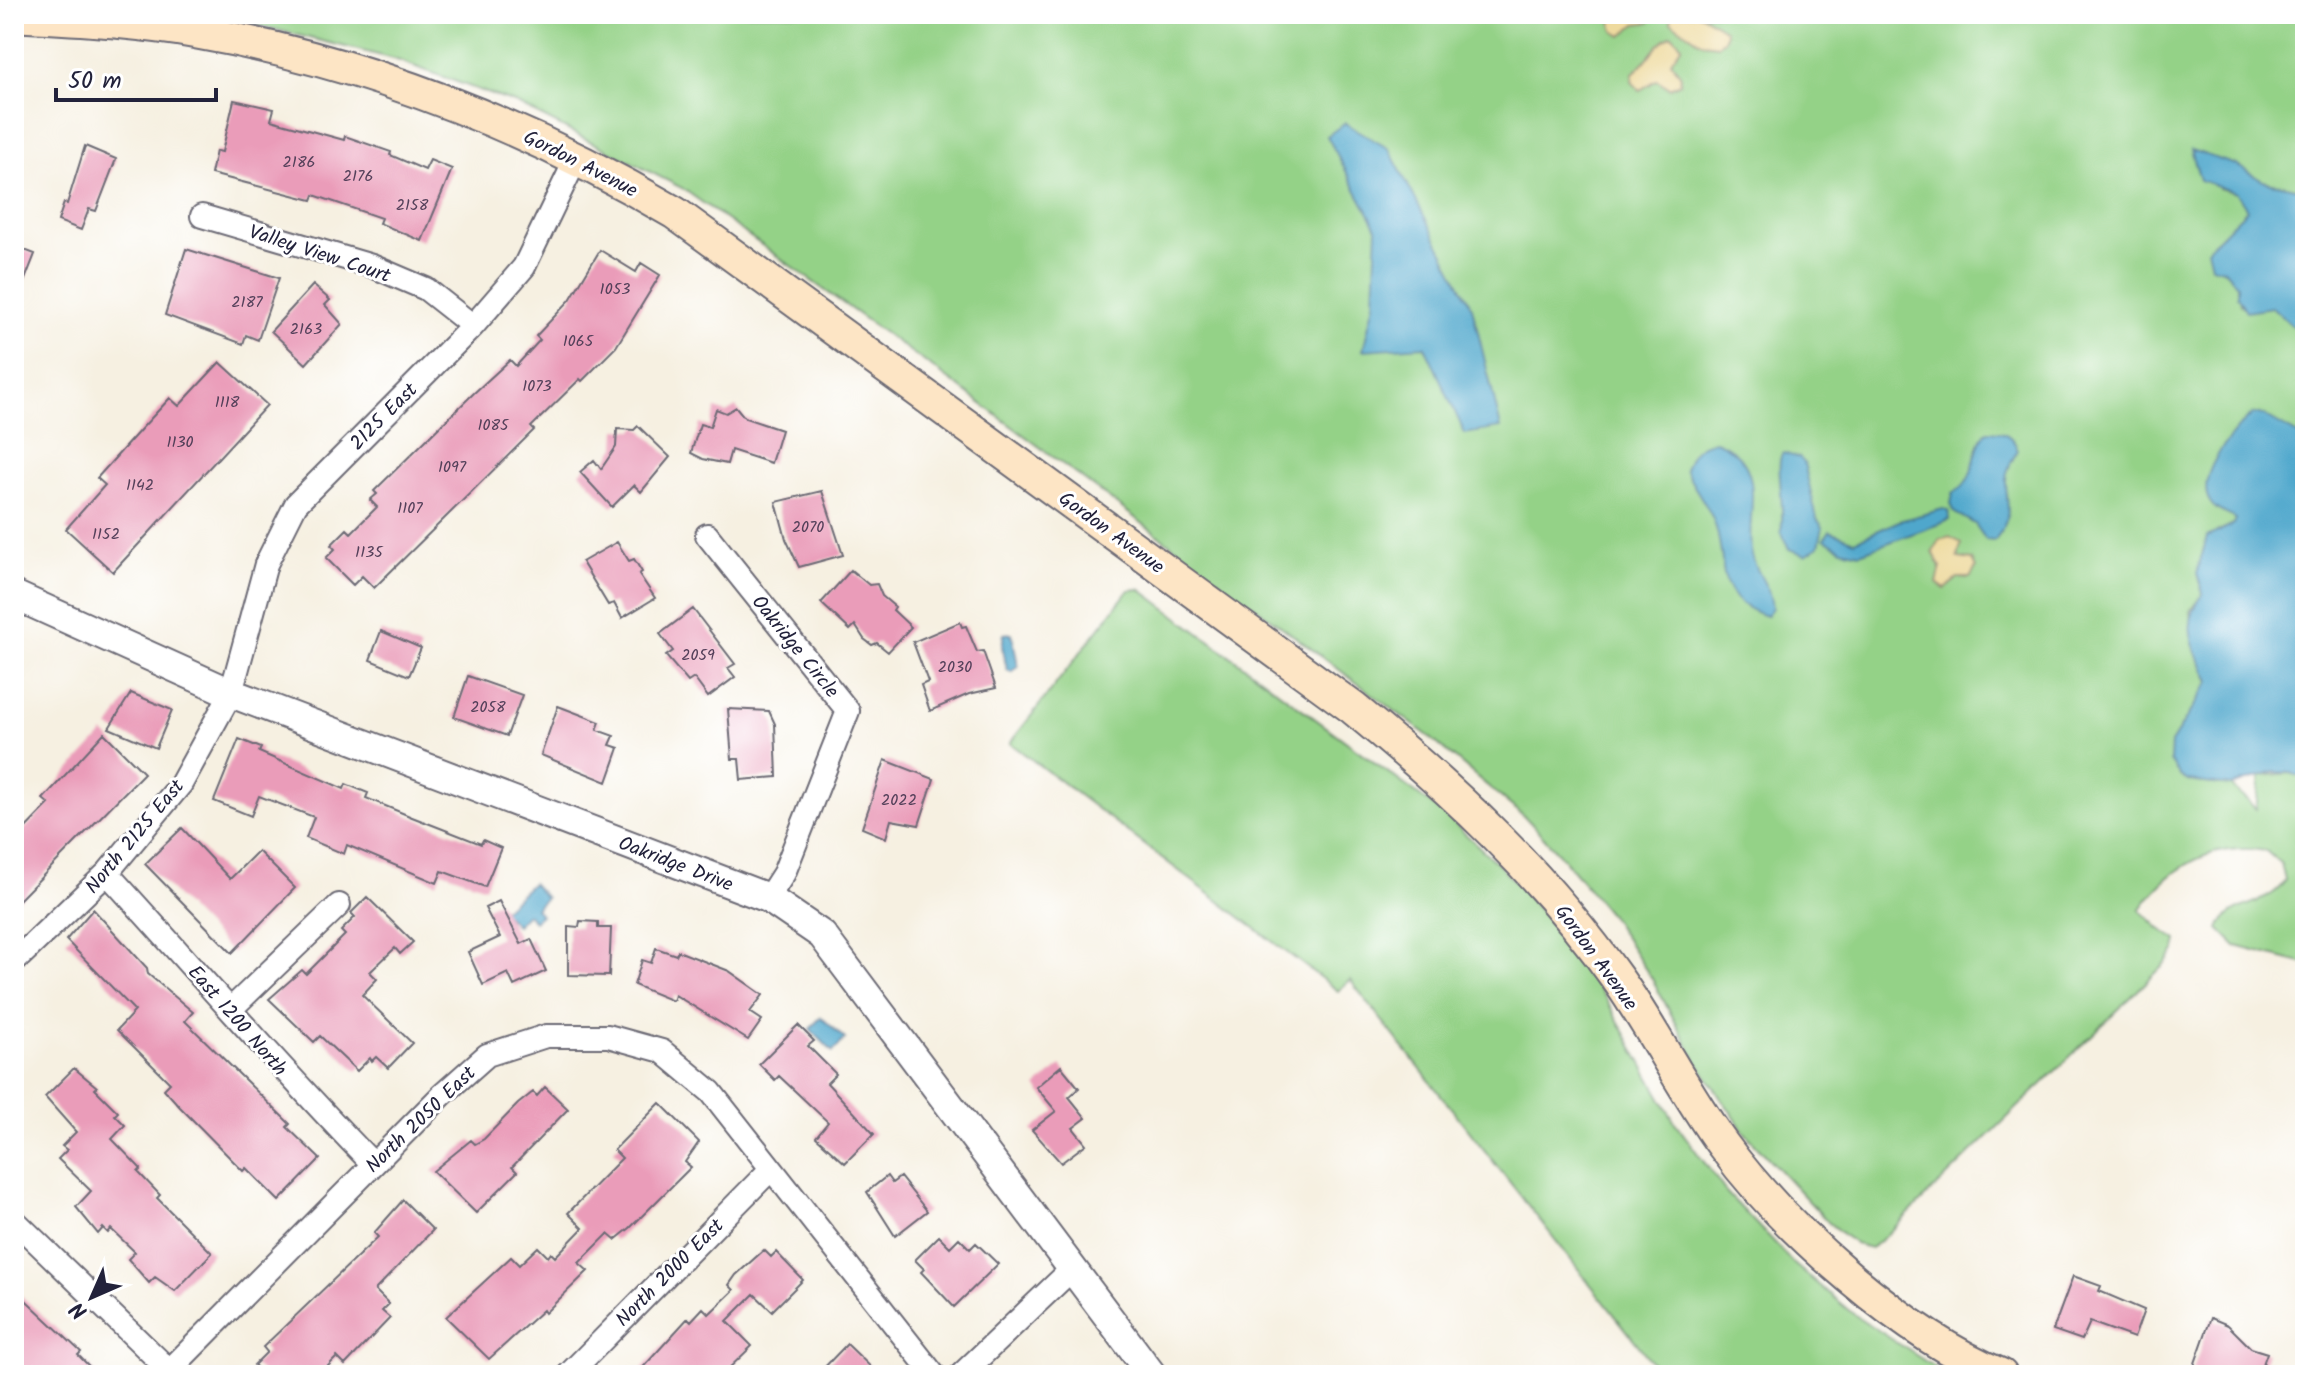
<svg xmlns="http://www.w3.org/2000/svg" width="2319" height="1389" font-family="Kalam,sans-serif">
<rect width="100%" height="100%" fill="#fff"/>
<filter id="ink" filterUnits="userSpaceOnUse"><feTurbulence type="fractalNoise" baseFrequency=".0125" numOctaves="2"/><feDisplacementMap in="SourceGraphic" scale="16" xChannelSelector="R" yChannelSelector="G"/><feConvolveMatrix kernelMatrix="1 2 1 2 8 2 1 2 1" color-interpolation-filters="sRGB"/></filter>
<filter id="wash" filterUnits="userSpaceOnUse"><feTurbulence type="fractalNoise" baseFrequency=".006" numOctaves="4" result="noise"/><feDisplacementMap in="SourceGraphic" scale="32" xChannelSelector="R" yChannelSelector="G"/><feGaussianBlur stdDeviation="1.8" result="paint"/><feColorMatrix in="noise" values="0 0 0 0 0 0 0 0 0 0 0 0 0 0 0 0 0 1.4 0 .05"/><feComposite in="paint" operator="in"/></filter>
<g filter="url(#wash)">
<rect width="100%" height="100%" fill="#f6f0e1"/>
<path fill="#94d287" stroke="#5b7a61" stroke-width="2" d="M234 14H2305V190L2263 181 2218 188 2237 193 2248 209 2215 241 2223 269 2238 284 2240 305 2272 307 2305 337V439L2298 435 2227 513 2237 519 2234 524 2218 531 2197 573 2203 594 2191 611 2195 651 2210 681 2171 743 2180 776 2188 781 2231 786 2256 809 2260 776 2291 773 2305 779V964L2236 946 2219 929C2228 901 2271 907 2285 880L2281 864 2266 851C2212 842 2171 866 2140 910L2160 929 2177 940 2176 950 2168 961 1888 1234 1871 1248 1855 1244 1829 1223 1745 1133 1697 1062 1652 979 1610 915 1563 858 1528 820 1427 735 943 375 682 188 517 104 394 59 237 20Z
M1140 589 1444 814 1503 869 1565 940 1606 999 1674 1121 1726 1192 1794 1264 1852 1313 1946 1375H1662L1350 980 1338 991 1010 743 1129 590Z"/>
<path fill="#eeda9e" stroke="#887e6c" stroke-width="2" d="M1609 14H1651L1650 22 1636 24 1622 36 1614 31Z
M1671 14H1700L1726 30 1725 39 1718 45 1702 43 1671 22Z
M1672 35 1682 45 1671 61 1681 76 1680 83 1670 88 1657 80 1640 90 1632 82 1633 73C1648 62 1655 43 1672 35Z
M1950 537 1961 544 1958 558 1972 560 1976 568 1970 578H1958L1945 589 1937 583 1941 567 1933 552 1940 540Z"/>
<path fill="#4fa7cc" stroke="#386484" stroke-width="2" d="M1345 123 1389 149 1472 307 1501 428 1465 434 1425 346 1363 350 1374 303 1377 228 1327 136Z
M2191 150 2236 165 2263 181 2305 190V337L2272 307 2246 311 2237 296V284L2223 269 2211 266 2207 249 2247 209 2237 193 2200 180Z
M2253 414 2263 415 2305 439V779L2291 773 2274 772 2231 786 2188 781 2180 776 2170 761 2171 743 2210 681C2194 647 2179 627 2203 594L2197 573 2207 537 2234 524 2236 519C2230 515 2219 512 2214 507 2188 482 2234 429 2253 414Z
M1987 431C2003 431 2012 434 2018 450 2013 459 2006 469 2006 480 2006 509 2015 512 1995 541L1986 540 1975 524 1955 513 1951 504 1953 493C1979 480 1970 451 1987 431Z
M1715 441C1770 463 1746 508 1751 550 1753 571 1771 586 1772 608L1766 616C1709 598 1730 560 1713 519 1705 501 1693 487 1685 469 1691 452 1696 445 1715 441Z
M1783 453 1800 458 1804 463 1817 519 1823 527 1819 546 1806 555 1789 549 1781 531C1786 510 1774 461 1783 453Z
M1943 509 1949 511 1950 520 1860 553 1842 549 1824 539 1830 531 1855 541 1899 521Z
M1012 633 1018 666 1012 672 1007 670 1002 646 1004 634Z
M532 883 546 898 535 908 541 915 534 921 527 914 516 925 502 911Z
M821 1017 845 1039 833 1052 810 1029Z"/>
<g id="blocks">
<path fill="#ea9cb9" d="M234 100 274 109 271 120 344 140 345 136 391 152 390 155 425 170 430 160 452 169 422 241 379 223 381 218 314 195 312 200 211 174 216 151 222 152Z
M85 146 116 159 96 211 89 209 81 230 58 221 64 203 67 204Z
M14 246 35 254 15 305H14Z
M186 249 279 278 258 340 246 335 243 344 165 315Z
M600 250 636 272 641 263 660 275 616 347 582 381 580 379 531 427 534 430 374 588 362 576 353 585 326 558 335 549 331 545 347 529 351 533 377 507 370 500 377 494 374 491 474 393 510 360 516 366 540 340 536 336 570 300Z
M313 285 330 300 325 305 342 324 306 364 271 331Z
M220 362 267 405 113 572 66 529 105 485 97 478 142 428 170 398 179 406Z
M736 407 745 418 781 430 771 463 731 450 727 464 703 459 691 453 700 424 710 427 716 409 726 413Z
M638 426 670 457 641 492 634 485 612 507 580 472 594 460 601 469 616 447 617 429 634 430Z
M822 491 843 555 799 567 786 539 776 502Z
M617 542 629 561 634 559 642 572 639 574 655 598 622 618 614 603 608 605 582 562Z
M851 570 869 585 877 584 882 596 895 607 893 610 911 627 888 652 877 643 872 645 864 639 855 625 850 630 821 603Z
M693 609 735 664 728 668 735 677 708 697 694 678 688 682 666 656 673 651 660 634Z
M960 622 962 627 966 626 977 652 983 651 996 688 969 694 930 711 921 685 928 682 913 642Z
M381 631 421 648 409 676 370 660Z
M468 676 522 695 507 736 454 717Z
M131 693 172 710 156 748 109 728Z
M558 706 600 722 597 730 614 736 610 745 619 748 607 782 541 755Z
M728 709 769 711 775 724 777 777 741 780 739 759H732Z
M104 733 144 773 14 905V840L49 804 43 799Z
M239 739 261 748 259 752 344 789 346 784 368 793 366 798 412 817 481 844 483 840 501 848 485 887 442 871 437 883 347 845 344 854 306 838 314 817 259 796 251 816 214 801Z
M885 760 934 779 919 825 891 820 886 838 862 828Z
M182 828 230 879 258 851 295 888 232 953 145 864Z
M367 897 413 942 400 954 395 948 370 972 377 979 362 995 412 1043 388 1068 376 1057 372 1061 370 1058 357 1071 320 1036 314 1042 269 999 302 970 306 974 345 935 341 931 355 917 351 913Z
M499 901 521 944 531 939 546 971 514 986 508 973 483 985 468 952 500 937 485 908Z
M93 909 147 968 148 974 193 1012 185 1021 290 1124 287 1127 320 1159 279 1201 246 1168 243 1171 180 1107 164 1089 170 1083 117 1030 135 1011 66 940Z
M580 921 598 922V928H611L609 976 568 975V926L579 927Z
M656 948 676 955 678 951 729 971 763 995 750 1012 762 1020 748 1040 675 995 673 1001 634 985 642 960 651 963Z
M798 1025 814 1041 808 1046 836 1074 827 1083 874 1134 845 1163 816 1137 828 1122 779 1076 775 1080 759 1064Z
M1061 1066 1079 1088 1069 1097 1086 1118 1073 1128 1086 1144 1061 1163 1032 1130 1056 1111 1036 1087Z
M74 1068 97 1087 95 1089 118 1112 115 1115 125 1125 112 1139 141 1169 138 1172 160 1195 157 1198 212 1253 175 1291 155 1277 149 1283 128 1259 135 1252 111 1229 108 1233 103 1228 98 1234 76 1207 91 1191 58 1159 67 1150 62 1146 76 1132 45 1097Z
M545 1087 568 1109 512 1167 517 1172 476 1213 433 1171 471 1140 475 1144 484 1139 518 1104 533 1092 537 1096Z
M660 1103 699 1142 685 1162 691 1167 630 1228 615 1240 608 1234 579 1263 588 1271 545 1313 543 1310 489 1359 446 1317 511 1257 519 1265 538 1247 548 1257 551 1253 555 1257 583 1228 568 1213 622 1158 614 1150Z
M887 1176 892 1183 900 1177 927 1211 895 1236 867 1192Z
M403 1200 433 1230 375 1290 389 1304 382 1311 390 1318 345 1365 337 1357 319 1375H265L254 1365 267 1352 263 1347 378 1237 374 1233Z
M939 1236 950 1247 959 1238 970 1249 976 1243 998 1264 954 1307 921 1272 924 1269 915 1260Z
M764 1250 771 1257 776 1252 803 1280 772 1311 754 1294 727 1321 752 1346 722 1375H636L688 1318 691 1321 703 1308 709 1314 734 1290 729 1285 736 1275Z
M2073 1276 2101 1286 2099 1291 2144 1310 2134 1338 2090 1322 2082 1340 2053 1330Z
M14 1289 81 1352 78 1355 98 1375H14Z
M2211 1318 2228 1325 2251 1348 2267 1353 2259 1375H2210L2193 1369Z
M847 1344 879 1375H817Z"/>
</g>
</g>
<g filter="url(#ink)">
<use href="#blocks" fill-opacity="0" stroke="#6c6a75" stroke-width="2"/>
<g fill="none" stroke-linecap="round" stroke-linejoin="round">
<g stroke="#6c6a75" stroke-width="26">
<path id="minor" d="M202 216 372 266 426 289 473 326
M707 535 848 711 784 873 768 898
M107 873C196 970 281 1070 373 1164
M14 962 107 873 181 784 231 693 266 564 296 504 473 326 524 267 576 159
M231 1009 339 905
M14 1220 174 1375
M165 1375 442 1095 487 1055 546 1036H608L662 1051 711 1092 934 1375
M568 1375 771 1169
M961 1375 1072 1269"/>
</g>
<g stroke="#6c6a75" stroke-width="32">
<path id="tertiary" d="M14 595 231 693 768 898 822 935 1152 1375"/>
</g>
<g stroke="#6c6a75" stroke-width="36">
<path id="secondary" d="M14 15C74 19 136 21 195 32 366 62 526 125 675 213L1353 708C1452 789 1544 875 1619 981 1656 1034 1685 1093 1723 1145 1784 1229 1906 1336 2001 1375"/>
</g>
<use href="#minor" stroke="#fff" stroke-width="22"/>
<use href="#tertiary" stroke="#fff" stroke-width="28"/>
<use href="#secondary" stroke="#fde5c5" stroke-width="32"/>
</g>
</g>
<g text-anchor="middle" stroke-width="6" stroke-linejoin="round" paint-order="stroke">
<g font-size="16" fill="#54405a">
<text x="299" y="167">2186</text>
<text x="358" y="181">2176</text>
<text x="412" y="210">2158</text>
<text x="615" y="294">1053</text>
<text x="247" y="307">2187</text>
<text x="306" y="334">2163</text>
<text x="578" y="346">1065</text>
<text x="537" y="391">1073</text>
<text x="227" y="407">1118</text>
<text x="493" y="430">1085</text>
<text x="180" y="447">1130</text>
<text x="452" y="472">1097</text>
<text x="140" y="490">1142</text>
<text x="410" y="513">1107</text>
<text x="808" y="532">2070</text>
<text x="106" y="539">1152</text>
<text x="369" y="557">1135</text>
<text x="698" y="660">2059</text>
<text x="955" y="672">2030</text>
<text x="488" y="712">2058</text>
<text x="899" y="805">2022</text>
</g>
<g font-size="20" fill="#22223b" stroke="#fff">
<text transform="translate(581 163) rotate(27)" y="7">Gordon Avenue</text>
<text transform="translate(320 253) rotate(18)" y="7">Valley View Court</text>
<text transform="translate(383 416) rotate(-45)" y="7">2125 East</text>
<text transform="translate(1112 532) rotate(36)" y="7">Gordon Avenue</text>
<text transform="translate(796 646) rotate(51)" y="7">Oakridge Circle</text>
<text transform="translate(134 836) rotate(-50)" y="7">North 2125 East</text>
<text transform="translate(676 863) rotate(21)" y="7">Oakridge Drive</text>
<text transform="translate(1597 957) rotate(54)" y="7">Gordon Avenue</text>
<text transform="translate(238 1020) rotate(49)" y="7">East 1200 North</text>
<text transform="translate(420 1119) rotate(-44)" y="7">North 2050 East</text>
<text transform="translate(669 1272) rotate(-45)" y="7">North 2000 East</text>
</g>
</g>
<rect width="2319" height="1389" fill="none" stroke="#fff" stroke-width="48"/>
<g transform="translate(92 1297) rotate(225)" stroke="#ffffff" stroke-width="6" paint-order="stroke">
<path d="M0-6L14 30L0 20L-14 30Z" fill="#22223b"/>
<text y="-12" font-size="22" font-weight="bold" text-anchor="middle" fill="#22223b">N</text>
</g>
<path d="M56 88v12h160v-12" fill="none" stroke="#22223b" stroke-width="4"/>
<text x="68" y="88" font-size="24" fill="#22223b" stroke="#ffffff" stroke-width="6" paint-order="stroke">50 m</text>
</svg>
